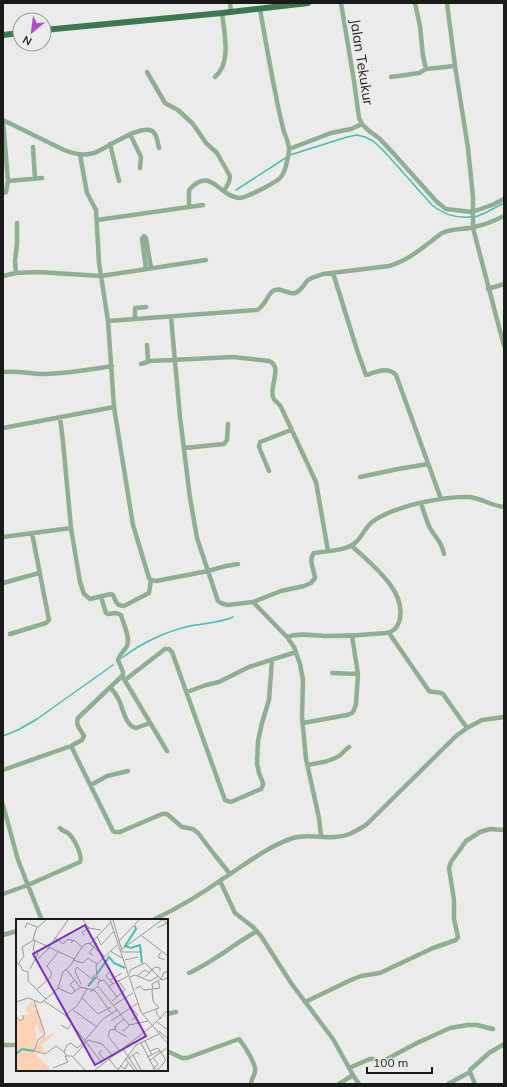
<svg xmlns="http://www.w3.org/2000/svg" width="507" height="1087" font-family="Mulish,sans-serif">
<rect width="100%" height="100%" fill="#ebece9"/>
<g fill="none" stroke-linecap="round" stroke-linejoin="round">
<path stroke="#47bdb0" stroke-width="1.5" d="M290 155 347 137 357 135 365 137 373 141 383 150 432 205C445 215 455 218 471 217
M236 190 287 157
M475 217 485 213 504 203
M122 658C141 643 167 631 190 626 204 623 220 623 233 617
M3 736 18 730 37 719 113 665"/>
<path stroke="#8fae96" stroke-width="4.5" d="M230 3 231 11
M341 3 354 81 359 118 362 124 368 130 380 139 394 154 437 202 446 209 472 212 492 205 504 199
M447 3 455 66 468 148 473 197V228L504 346
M426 69 455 66
M147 72 165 103 178 110 193 124 206 143 217 153 230 176 229 182 224 191
M215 77C232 63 224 32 222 13
M391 77 419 73 426 69 423 56 420 26 415 3
M3 120 64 150C74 154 84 156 94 153 106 149 146 119 155 134 157 137 158 144 159 148
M3 121 8 181 6 192 3 193
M130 134 141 157 140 168
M110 144 119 181
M33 147 35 179
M289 149 331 133 351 129 362 124
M80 155 87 193 96 210 99 263 108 321 114 407 117 426 133 525 149 578 151 580 156 581 208 571 218 601 221 603 227 605 253 602 281 591 304 586 311 583 315 578C314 569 308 560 314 553 326 551 349 551 357 541 364 534 366 525 375 520 396 506 443 496 469 497 481 498 492 506 504 507
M8 181 42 178
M189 206V190C211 165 219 197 239 198 246 198 275 183 280 178 284 174 286 167 287 161 288 158 289 153 289 149 289 144 286 137 284 132 281 120 278 108 276 96 270 67 265 38 260 9
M97 220 203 205
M146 269 142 239 144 236 146 238 151 268
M16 273 15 261 17 244V223
M333 273 358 353 366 375C376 372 388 366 396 375L441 499
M3 276 16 273 38 272 101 276 206 260
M488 289 504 284
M171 317 180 417 190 498 197 538 208 571 226 566 238 564
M135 319V308L146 307
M108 321 257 310C266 305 267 295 273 291 281 286 287 295 295 293 300 292 304 284 308 280 312 277 318 276 323 274L389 266C410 260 424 246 442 233 453 228 462 230 474 227 484 225 494 221 504 216
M147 345 148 361
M141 364 150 361 233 357 269 361C283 366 269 387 273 397 274 401 279 403 281 407L316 482 328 551
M3 372C16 371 28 373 40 374 65 374 88 370 112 366
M60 417 63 442 71 528 80 582 84 594 90 599 111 594 113 595C116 601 116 606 124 606L149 593 151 580
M3 428 114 407
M184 448 224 444 227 440 228 424
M269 471 259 447 260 442 291 430
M360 477 398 469 428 464
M421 503C424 512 426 520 430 528 436 539 441 540 444 554
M3 537 71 528
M3 583 39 573
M253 602 287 637 294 647 300 664 303 680 302 717 306 759 319 818 321 836
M389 633 429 691C433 693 438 691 443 694L467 728
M10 634 46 623 49 620 32 533
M287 637C300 632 314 636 327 636 347 636 366 635 386 633 393 632 397 628 399 622 409 592 370 563 352 546
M332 673 358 674
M124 679 167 751
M125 680 165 649H169L172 652 225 800 227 801 231 802 256 791 261 789 263 785V783L259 773 257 764 258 741 262 723 269 700 272 660
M110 687C113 691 116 694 118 698 123 707 125 726 136 728L150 723
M187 692 206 685 219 682 249 667 296 652
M303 723 347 715 352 713 354 710 356 704 358 674 352 636
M71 746 113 831 115 832H120L162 814H167L182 827 193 829 198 833 214 854 230 874
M307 765C318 763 330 762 339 756 343 753 345 750 349 747
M3 770 71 746 82 740 84 736C81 730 75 725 78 718L123 675V672L118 660C120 654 124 651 127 646 131 639 123 623 121 615L116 613 108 614 106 613 101 597
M91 785 107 776 128 771
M3 805 18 860 41 918V920
M220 881 235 913 253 927 261 936 291 983 333 1039 353 1075 359 1084
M3 894 28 885 80 862C83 856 74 838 68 833 65 831 62 831 60 828
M153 920C176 909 200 895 221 880 243 866 268 846 293 838 307 834 320 838 335 837 347 837 356 831 366 825L456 736 467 728 482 720 504 717
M3 935 17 931
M189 973C213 962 234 944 257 931
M305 1002 351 980 361 976 380 973 433 948 456 940 458 937 454 919V900L449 868 451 862 466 841 480 832 490 829 504 830
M167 1014 176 1012
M3 1045H17
M167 1051 182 1058H187L239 1039C244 1045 257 1065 255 1072 254 1077 251 1079 251 1084
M349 1068 370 1059H373L376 1061 385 1060 417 1043 450 1028 468 1025H477L493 1029
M339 1084 353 1075
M448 1084 470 1072
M475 1084 470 1072V1070L489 1053 504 1044"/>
<path stroke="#3d7950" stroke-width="6" d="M44 30 222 13 308 3
M3 35 20 33"/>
</g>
<g text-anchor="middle" stroke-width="4" stroke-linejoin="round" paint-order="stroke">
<g font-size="14" fill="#1a1a19" stroke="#ebece9">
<text transform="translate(362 62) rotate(81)" y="5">Jalan Tekukur</text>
</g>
</g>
<g transform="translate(16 919)">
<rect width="152" height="152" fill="#ebece9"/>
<path d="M15 82 20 87 14 92 22 90 28 115 23 113 21 104 19 108 21 121 17 132 35 151H0V97L3 102 7 100V96H13L10 90ZM36 115 38 116 25 126 30 134 18 132 26 118Z" fill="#fed2b5"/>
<path fill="none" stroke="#47bdb0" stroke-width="2" d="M119 7 120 10 109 27 115 29 124 26 126 44M81 55 93 38 98 44 109 49M72 67 80 58M0 135 6 130 18 132"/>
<path fill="none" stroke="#979896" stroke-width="1" d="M67 1 73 9 85 11M94 1 125 93 152 125M97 1 106 32M9 9 11 4 21 8M141 9 151 4 147 1M68 16 66 13 74 9M81 17 85 26 97 13M126 17 152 37M38 18 47 25 52 20 58 22M17 21 20 10 30 1M103 22 123 1M55 24 58 21 66 28M74 25 88 37M34 27 52 1M106 30 146 1M94 32 106 39M106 33H124M145 33 142 38 149 41M77 36 73 34 81 24M22 40 34 28M57 41 67 44 72 39 81 45M109 41 122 38M0 43 5 47 6 51 12 53V62L30 80M2 45 8 37 6 28 18 21 58 40M14 50 22 35 17 31 19 21M50 50 64 68 77 71 82 67 113 106M93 53 90 57 97 65M114 54V51L129 44 146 61 152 59M121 57 129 51 134 54M114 58 119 56 134 62 143 57M129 58 139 48 144 49V52M94 61 106 54M86 62 81 59 80 46 101 26M65 65 59 52 61 48 76 60 79 55M82 66 83 62 88 61 101 78M93 67 112 57M42 69 55 75M119 70 124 67 128 71 144 69 142 62M20 71 34 59 36 54 31 47 43 32M136 71 137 82 143 89 140 90 141 95 145 100M137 71 136 65 145 60 148 53H152M59 72 54 65 59 61M74 73 77 71 80 73 95 94M55 75 65 68M66 79 82 95 95 88M18 82 29 115 22 121 18 132 29 135 40 127 48 133M28 82 49 96 86 144M96 82 109 71 102 61M0 83 12 79 25 84 35 76 42 69 47 53 54 47 64 31 69 25 75 24 95 3M98 86 117 74M115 89 122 96 116 101M57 91 81 108M127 95 140 90M49 96 61 87 71 70M0 97 4 102 8 99 6 96M95 102 122 84M141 103 152 111M45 106 52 110 55 105M99 107 100 110 94 111 92 117 103 131M136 107 152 91M98 108 108 100M97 110 111 118M106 111 108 112 113 106 132 102M143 112 152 120M129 122 136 136M125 124 139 151M86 125 96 136M107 130 121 151M86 131 83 134 89 142M134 132 142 129 150 141 142 151M117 136 125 151M51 137 48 133 51 126 55 124 61 129 65 126 87 100 101 91M58 137 72 121 86 125M131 138 144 132M109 139 118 151M113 139 121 133 123 136M93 140 102 151M133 142 152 128M104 147 109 150 112 144M37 149 52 143 49 137H56L69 151M137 150 142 145 138 140M79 151 136 107M102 151 120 126 143 115"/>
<path fill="#7b2cbf" fill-opacity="0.15" stroke="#7b2cbf" stroke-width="2" d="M69 6 130 117 79 146 17 35Z"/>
<rect width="152" height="152" fill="none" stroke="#1a1a19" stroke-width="2"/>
</g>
<rect width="507" height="1087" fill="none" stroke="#1a1a19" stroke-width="8"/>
<g transform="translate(32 32) rotate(209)"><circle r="19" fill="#ebece9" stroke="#979896"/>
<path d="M0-3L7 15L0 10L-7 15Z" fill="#a953c1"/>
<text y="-6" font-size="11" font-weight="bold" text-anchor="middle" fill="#1a1a19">N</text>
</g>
<path d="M367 1067v6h65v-6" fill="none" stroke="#1a1a19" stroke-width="2"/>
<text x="373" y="1067" font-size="12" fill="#1a1a19" stroke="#ebece9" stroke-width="3" paint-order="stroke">100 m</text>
</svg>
